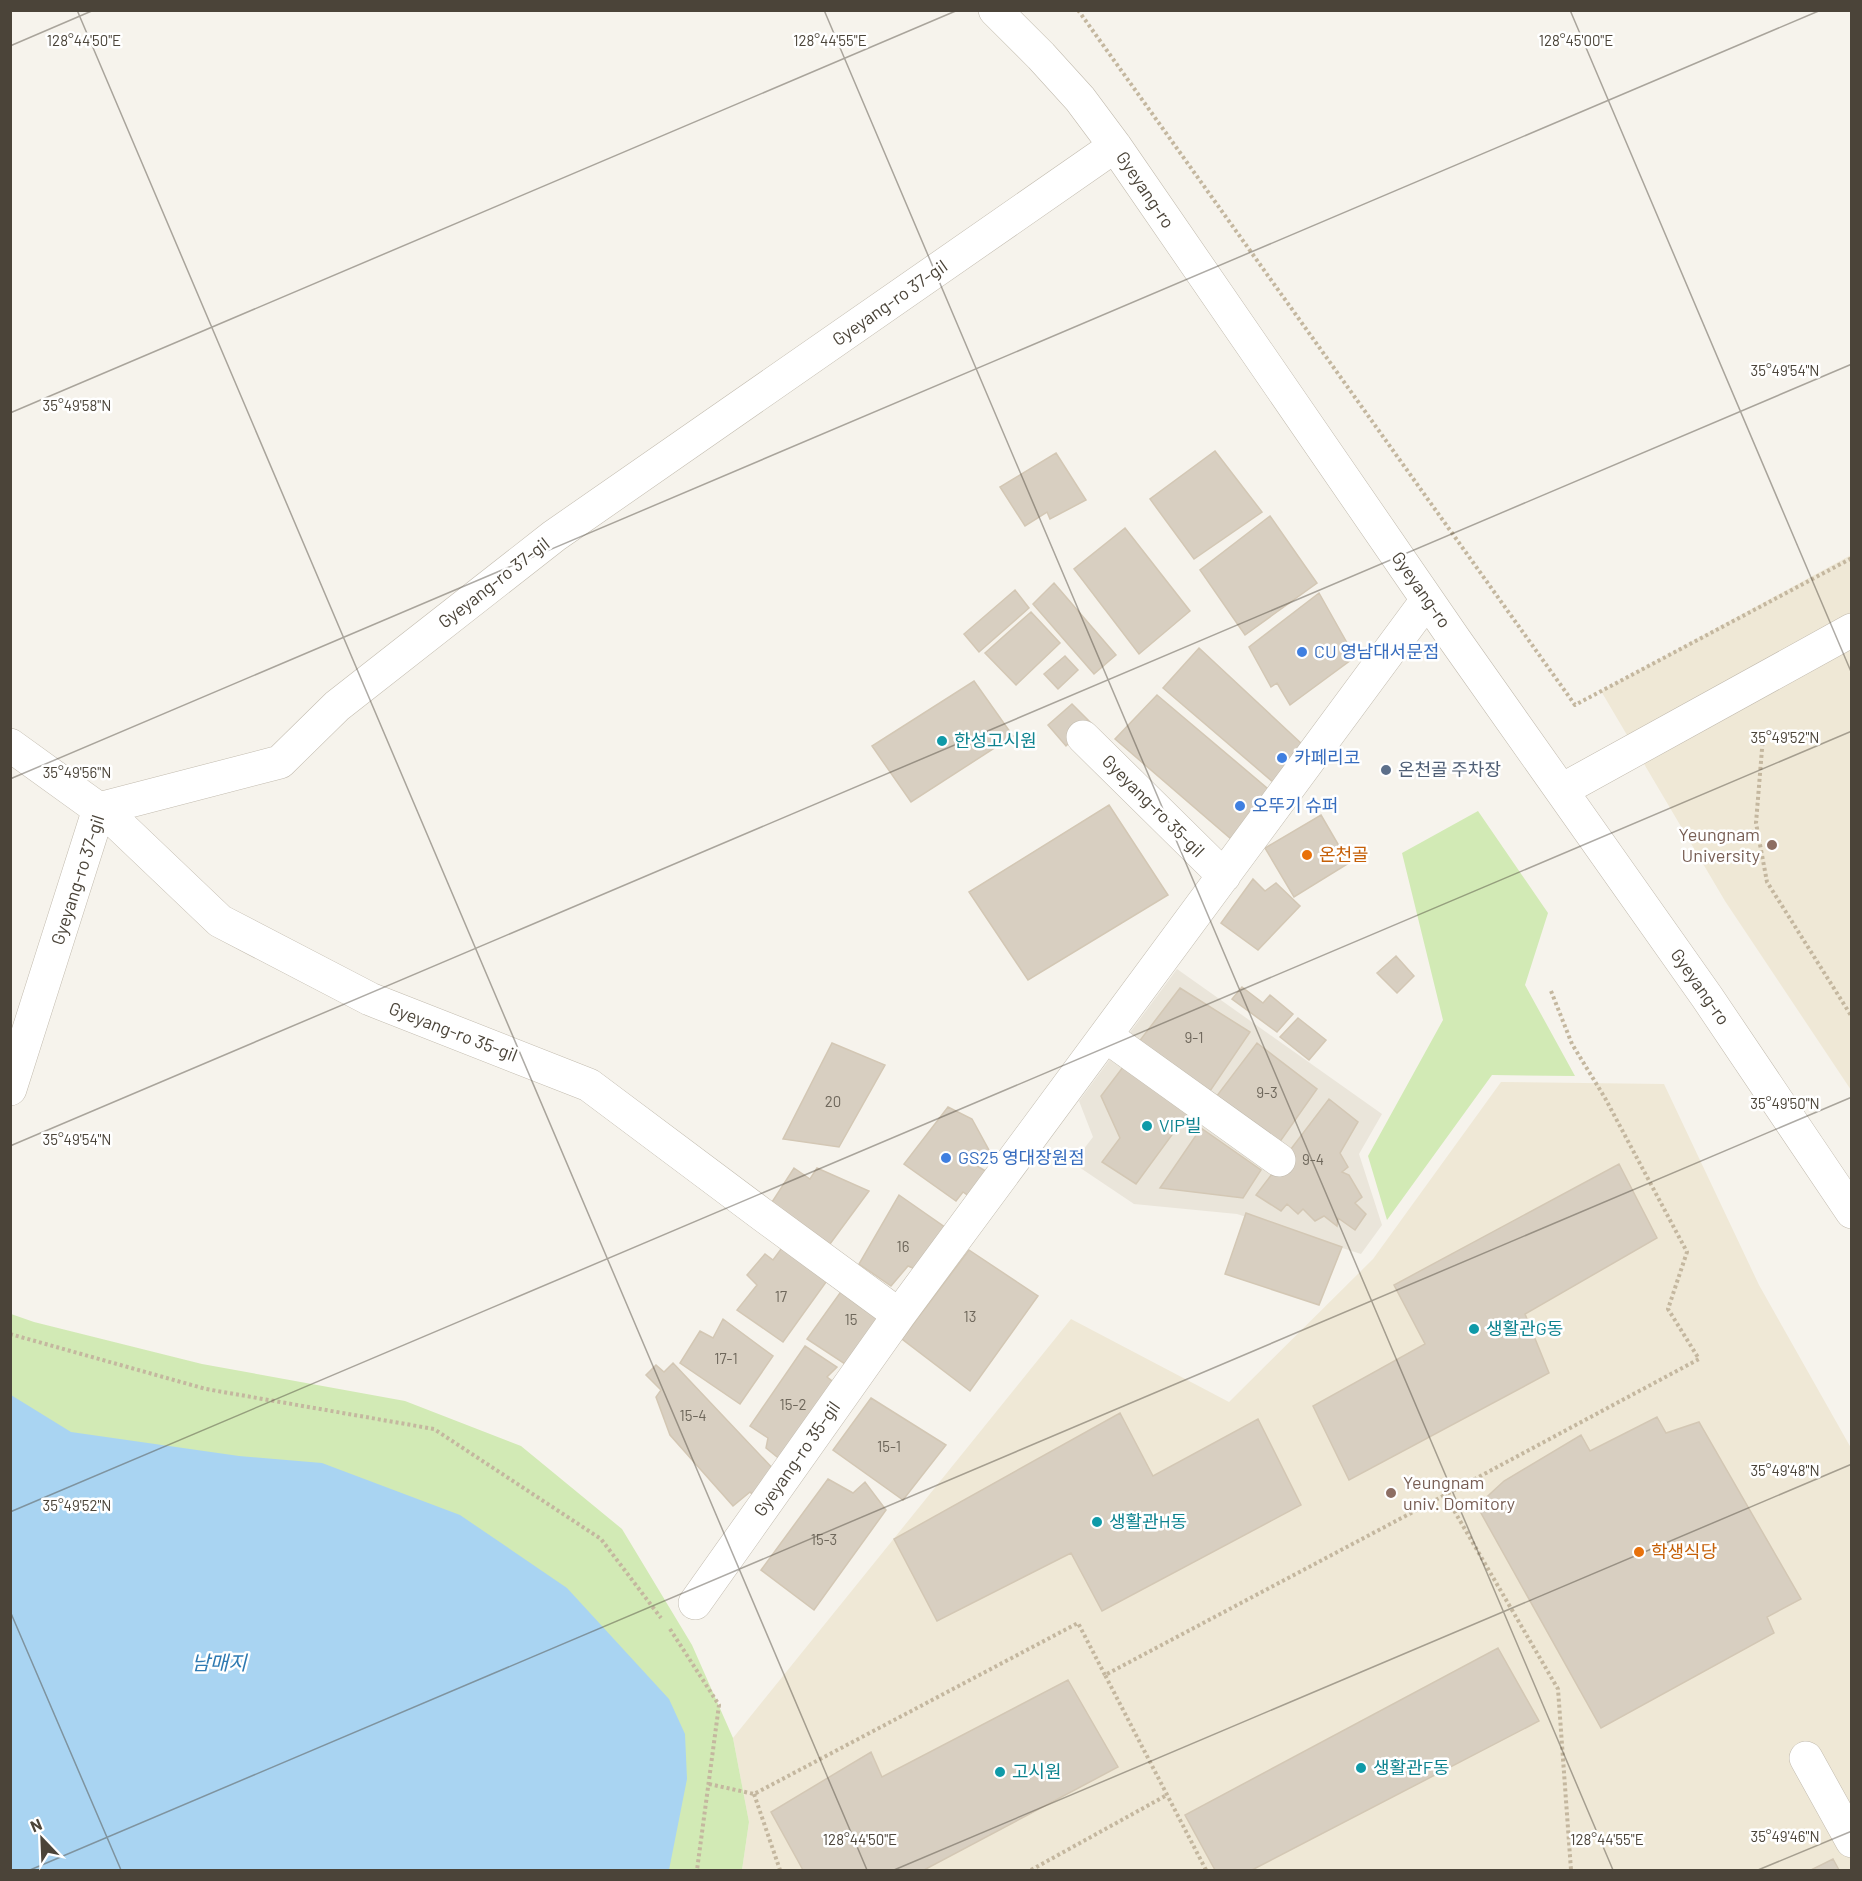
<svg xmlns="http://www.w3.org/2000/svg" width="1862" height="1881" font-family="Barlow,'Noto Sans KR',sans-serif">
<rect width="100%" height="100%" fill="#f6f3ec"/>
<path fill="#eae5da" d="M1177 969 1382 1114 1359 1154 1382 1225 1361 1254 1237 1214 1134 1204 1073 1163 1093 1137 1079 1101Z"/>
<path fill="#efe8d6" d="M1851 555V1090L1725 901 1601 691Z
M1501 1082 1664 1084 1759 1285 1851 1448V1870H742L749 1822 733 1738 1071 1319 1229 1402 1373 1259Z"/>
<path fill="#d2eab5" d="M1478 811 1548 913 1525 985 1575 1076 1492 1075 1387 1220 1368 1156 1443 1020 1402 853Z
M11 1314 34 1322 202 1364 405 1401 521 1446 622 1529 692 1645 733 1738 749 1822 742 1870H11Z"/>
<path fill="#a9d4f2" d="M11 1395 71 1432 239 1456 322 1463 460 1515 567 1588 669 1699 685 1734 687 1779 669 1870H11Z"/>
<path fill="#d8cfc1" stroke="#d3c7b4" stroke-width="1.5" d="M1215 451 1262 512 1194 559 1150 499Z
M1056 453 1086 500 1050 519 1047 512 1025 526 1000 487Z
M1270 516 1317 583 1245 635 1200 570Z
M1125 528 1190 611 1139 654 1074 569Z
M1054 583 1116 655 1094 674 1033 604Z
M1015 590 1029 608 979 652 964 634Z
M1319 593 1355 657 1290 705 1277 683 1271 687 1249 647Z
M1031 612 1060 643 1016 685 985 653Z
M1199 648 1303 745 1273 782 1163 688Z
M1065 656 1078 670 1058 689 1044 674Z
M974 681 1013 736 911 802 872 746Z
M1157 695 1273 793 1231 839 1115 739Z
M1072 704 1090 722 1066 746 1048 725Z
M1109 805 1168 895 1028 980 969 892Z
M1321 815 1349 863 1294 897 1265 848Z
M1253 879 1265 891 1276 883 1300 906 1258 950 1221 923Z
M1396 956 1414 976 1397 993 1377 973Z
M1242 987 1263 1003 1270 995 1293 1014 1277 1032 1232 999Z
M1180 988 1250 1032 1208 1094 1138 1043Z
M1298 1018 1326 1040 1309 1060 1280 1037Z
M832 1043 885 1065 839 1147 783 1139Z
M1257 1043 1317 1089 1279 1143 1216 1097Z
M1123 1067 1188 1113 1136 1184 1102 1162 1120 1138 1101 1096Z
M1329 1099 1358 1122 1340 1153 1348 1167 1342 1172 1349 1175 1362 1197 1355 1203 1366 1214 1355 1230 1338 1218 1337 1226 1324 1216 1315 1221 1303 1209 1298 1214 1287 1204 1281 1211 1256 1195Z
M948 1107 972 1119 990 1152 977 1166 989 1173 970 1197 963 1192 956 1201 904 1164Z
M1201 1128 1261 1170 1243 1198 1160 1188Z
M1619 1164 1657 1238 1525 1314 1549 1373 1349 1480 1313 1406 1425 1344 1394 1285Z
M794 1168 810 1179 817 1168 869 1191 830 1244 772 1202Z
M899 1195 949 1230 920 1271 908 1266 891 1286 859 1264Z
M1246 1213 1342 1247 1319 1305 1225 1274Z
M784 1245 829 1278 783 1342 737 1310 757 1285 747 1275 765 1254 773 1260Z
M969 1250 1038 1296 970 1391 902 1339Z
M845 1286 881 1311 851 1368 807 1339Z
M723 1319 773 1356 740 1404 680 1363 700 1331 713 1338Z
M805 1346 837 1367 827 1377 836 1384 782 1461 766 1448 768 1438 750 1426Z
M673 1363 777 1473 755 1497 750 1492 733 1506 670 1435 656 1397 661 1390 646 1375 656 1365 664 1372Z
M871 1398 946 1445 903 1500 833 1450Z
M1120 1413 1153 1476 1258 1419 1301 1505 1102 1611 1071 1553 937 1621 894 1539Z
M1657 1417 1666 1433 1699 1422 1801 1599 1767 1617 1774 1633 1601 1728 1477 1506 1504 1481 1581 1435 1590 1451Z
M828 1479 853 1493 865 1482 886 1510 814 1610 761 1570Z
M1498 1648 1539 1721 1252 1870H1215L1185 1815Z
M1068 1680 1118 1767 924 1870H803L771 1812 871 1752 882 1777Z
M1833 1859 1839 1870H1811Z"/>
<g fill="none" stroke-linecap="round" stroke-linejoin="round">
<g stroke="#c2bbae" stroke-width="34">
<path id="minor" d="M995 10 1041 56 1080 99 1115 146 1455 640 1707 997 1852 1212
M1083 737 1224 876
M10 745 114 820 220 921 370 999 589 1085 764 1216 899 1315
M1562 790 1852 630
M1106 1036 1279 1160
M10 1089 99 809 280 762 337 706 554 536 1115 146
M695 1603 899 1315 1427 600
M1806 1758 1852 1841"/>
</g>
<path stroke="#c4b79f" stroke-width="4" stroke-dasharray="3 3" stroke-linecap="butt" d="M1078 10 1575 705 1852 558
M1763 737 1756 823 1767 882 1852 1017
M1551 991 1572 1044 1605 1098 1687 1252 1668 1309 1699 1359 1445 1495 1558 1689 1571 1870
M10 1334 206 1389 434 1429 601 1539 661 1618
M670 1629 719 1705 697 1870
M709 1784 754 1794 1078 1623 1105 1675
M754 1794 780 1870
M1031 1870 1167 1795
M1206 1870 1105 1675 1445 1495"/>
<use href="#minor" stroke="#fff" stroke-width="33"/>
</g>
<path fill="none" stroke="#4b4439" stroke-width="1.5" stroke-opacity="0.45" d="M77 10 867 1870M824 10 1613 1870M1570 10 1852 674M10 46 94 10M10 413 958 10M10 779 1821 10M10 1146 1852 364M10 1512 1852 731M10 1611 121 1870M30 1870 1852 1097M894 1870 1852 1464M1758 1870 1852 1831"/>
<g fill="#3f7fe0" stroke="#fff" stroke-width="2">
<circle cx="1302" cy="652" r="6"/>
<circle cx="1282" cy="758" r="6"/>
<circle cx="1240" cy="806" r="6"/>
<circle cx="946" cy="1158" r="6"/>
</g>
<g fill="#0f9aa8" stroke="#fff" stroke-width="2">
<circle cx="942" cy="741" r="6"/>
<circle cx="1147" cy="1126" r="6"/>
<circle cx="1474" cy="1329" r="6"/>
<circle cx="1097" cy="1522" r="6"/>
<circle cx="1361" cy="1768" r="6"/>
<circle cx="1000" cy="1772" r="6"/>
</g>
<circle fill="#5c6f8a" stroke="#fff" stroke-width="2" cx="1386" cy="770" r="6"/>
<g fill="#8d6e63" stroke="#fff" stroke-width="2">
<circle cx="1772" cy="845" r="6"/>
<circle cx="1391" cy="1493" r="6"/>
</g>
<g fill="#e8710a" stroke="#fff" stroke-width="2">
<circle cx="1307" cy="855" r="6"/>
<circle cx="1639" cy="1552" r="6"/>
</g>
<g text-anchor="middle" stroke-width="5" stroke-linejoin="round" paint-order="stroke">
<g font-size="15" fill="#6e675b">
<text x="1194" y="1043">9-1</text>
<text x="1267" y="1098">9-3</text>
<text x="833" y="1107">20</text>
<text x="1313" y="1165">9-4</text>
<text x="903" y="1252">16</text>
<text x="781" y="1302">17</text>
<text x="970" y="1322">13</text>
<text x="851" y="1325">15</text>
<text x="726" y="1364">17-1</text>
<text x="793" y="1410">15-2</text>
<text x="693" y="1421">15-4</text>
<text x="889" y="1452">15-1</text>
<text x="824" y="1545">15-3</text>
</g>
<g font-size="18" fill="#4b4439" stroke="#fff">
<text transform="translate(1145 190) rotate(56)" y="6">Gyeyang-ro</text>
<text transform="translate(890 303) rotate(-35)" y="6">Gyeyang-ro 37-gil</text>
<text transform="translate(494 583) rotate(-38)" y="6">Gyeyang-ro 37-gil</text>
<text transform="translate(1421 590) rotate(55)" y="6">Gyeyang-ro</text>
<text transform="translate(1153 806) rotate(45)" y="6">Gyeyang-ro 35-gil</text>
<text transform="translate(78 880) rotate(-72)" y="6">Gyeyang-ro 37-gil</text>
<text transform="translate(1700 987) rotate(55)" y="6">Gyeyang-ro</text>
<text transform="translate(453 1032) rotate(21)" y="6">Gyeyang-ro 35-gil</text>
<text transform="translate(797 1459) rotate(-55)" y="6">Gyeyang-ro 35-gil</text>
</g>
<g font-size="18" fill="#366cbe" stroke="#fff" text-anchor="start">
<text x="1314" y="658">CU 영남대서문점</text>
<text x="1294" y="764">카페리코</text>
<text x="1252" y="812">오뚜기 슈퍼</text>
<text x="958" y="1164">GS25 영대장원점</text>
</g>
<g font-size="18" fill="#0d838f" stroke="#fff" text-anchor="start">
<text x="954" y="747">한성고시원</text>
<text x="1159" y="1132">VIP빌</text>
<text x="1486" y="1335">생활관G동</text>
<text x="1109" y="1528">생활관H동</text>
<text x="1373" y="1774">생활관F동</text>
<text x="1012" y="1778">고시원</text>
</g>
<g font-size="18" fill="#4e5e75" stroke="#fff" text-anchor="start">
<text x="1398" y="776">온천골 주차장</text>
</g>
<g font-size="18" fill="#785e54" stroke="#fff" text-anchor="end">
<text x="1760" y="841">Yeungnam<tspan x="1760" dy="21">University</tspan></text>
<text x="1403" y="1489" text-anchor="start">Yeungnam<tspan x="1403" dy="21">univ. Domitory</tspan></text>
</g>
<g font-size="18" fill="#c56008" stroke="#fff" text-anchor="start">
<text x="1319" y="861">온천골</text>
<text x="1651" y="1558">학생식당</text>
</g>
<g font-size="20" font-style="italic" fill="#2e7ab2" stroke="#fff">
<text x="219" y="1670">남매지</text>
</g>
</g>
<g font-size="15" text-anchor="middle" fill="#4b4439" stroke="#fff" stroke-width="5" stroke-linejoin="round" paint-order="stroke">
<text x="84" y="46">128°44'50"E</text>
<text x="830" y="46">128°44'55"E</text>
<text x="1576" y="46">128°45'00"E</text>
<text x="1785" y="376">35°49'54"N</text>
<text x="77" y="411">35°49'58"N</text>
<text x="1785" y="743">35°49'52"N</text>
<text x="77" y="778">35°49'56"N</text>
<text x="1785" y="1109">35°49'50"N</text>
<text x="77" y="1145">35°49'54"N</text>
<text x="1785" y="1476">35°49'48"N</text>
<text x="77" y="1511">35°49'52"N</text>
<text x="1785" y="1842">35°49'46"N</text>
<text x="860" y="1845">128°44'50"E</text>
<text x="1607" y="1845">128°44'55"E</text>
</g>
<rect width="1862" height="1881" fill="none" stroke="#4b4439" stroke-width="24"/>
<g transform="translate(42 1839) rotate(337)" stroke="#ffffff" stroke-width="4.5" paint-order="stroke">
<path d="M0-4.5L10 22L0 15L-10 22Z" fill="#4b4439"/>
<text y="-9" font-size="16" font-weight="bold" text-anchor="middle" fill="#4b4439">N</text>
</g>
</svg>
